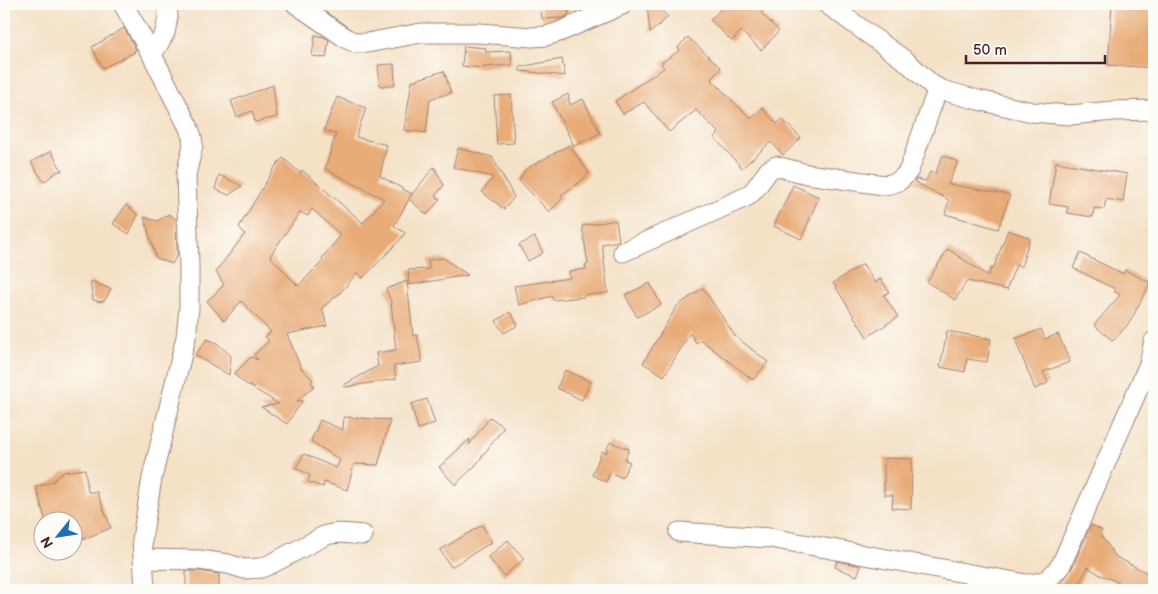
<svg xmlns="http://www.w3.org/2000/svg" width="1158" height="594" font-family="'Balsamiq Sans',sans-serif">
<rect width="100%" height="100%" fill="#fdfcf7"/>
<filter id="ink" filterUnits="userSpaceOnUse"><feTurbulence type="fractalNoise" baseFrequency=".02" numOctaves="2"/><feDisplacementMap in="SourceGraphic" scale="10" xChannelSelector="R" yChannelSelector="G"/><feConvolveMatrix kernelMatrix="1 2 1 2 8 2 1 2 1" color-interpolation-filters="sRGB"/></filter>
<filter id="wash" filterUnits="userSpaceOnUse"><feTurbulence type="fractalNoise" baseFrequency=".0096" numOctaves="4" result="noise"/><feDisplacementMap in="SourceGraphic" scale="20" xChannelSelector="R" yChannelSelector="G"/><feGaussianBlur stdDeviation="1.12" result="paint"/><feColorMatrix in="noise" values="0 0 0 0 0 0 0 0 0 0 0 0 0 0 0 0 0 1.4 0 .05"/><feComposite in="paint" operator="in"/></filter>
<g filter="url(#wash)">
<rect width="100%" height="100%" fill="#f4e1c6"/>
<g id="blocks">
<path fill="#e8ac78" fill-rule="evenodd" d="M541 4H568L569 15 563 18 542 19Z
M647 4H654L668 17 650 33Z
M726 4H769L761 13 779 31 761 50 741 31 732 41 710 20Z
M1112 4H1154V68L1108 65Z
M124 28 136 50 134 51 135 52 103 68V67H102L92 47Z
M315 35 324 37 329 40 326 58 312 56Z
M688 37 721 68 711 79 751 119 762 108 777 124 782 119 801 138 783 155 771 142 742 168 714 137 719 133 696 110 669 132 644 102 623 114 615 101 664 68 661 63 680 50 678 47Z
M464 46 486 48 485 52 511 51 512 65 484 67V68L462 66Z
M562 59 565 76 520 71V67Z
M394 64 395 85 380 86 378 65Z
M444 71 451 93 430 99 426 133 404 130 412 81Z
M273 85 277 117 255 122 252 111 237 117 231 101Z
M568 94 570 105 583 99 600 133 574 146 552 102Z
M511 95 514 143 497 144 494 96Z
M337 97 366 108 356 137 387 145 380 176 412 194 409 198 434 167 444 185 435 196 440 199 427 215 409 199 394 226 405 233 400 240 363 278 357 273 340 293 322 308 327 326 287 334 301 368 313 380 311 382 314 386 297 401 303 400 287 424 261 407 279 404 243 382 234 374 251 357 258 360 254 355 269 341 265 337 271 332 241 301 224 321 207 301 224 285 216 271 245 234 239 227 277 164 283 158 300 173 302 170 363 223 384 199 325 169 336 134 324 130ZM312 209 341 235 322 258 324 260 298 286 270 256 300 212 308 216Z
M569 145 589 173 581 181 560 196 563 198 549 212 519 180 526 169Z
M458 148 492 157 514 197 504 209 482 192 493 177 453 167Z
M51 151 62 171H58L44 182 31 162Z
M943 155 958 162 948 184 1010 195 998 229 945 214 949 200 915 182 916 179 926 181 930 172 935 174Z
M1056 162 1127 174 1123 202 1106 199 1104 209 1094 208 1093 217 1067 213 1068 207 1049 204Z
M219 175 242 186 229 195 215 189Z
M793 185 819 197 801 239 774 226Z
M126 205 138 215 129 234 113 224Z
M169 214 176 219 177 255 172 264 156 258 144 217 157 221Z
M616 220 619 241 602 244 608 293 584 295V297L563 299 553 300 552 296 519 305 514 286 570 278 569 271 586 269 585 265 588 264 582 226Z
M1008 230 1030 238 1021 267 1016 265 1007 288 1008 290 967 281 955 300 927 282 948 249 988 276 991 268 993 269Z
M535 237 543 253 528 261 519 245Z
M1080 253 1123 274 1125 270 1150 283 1130 322 1113 341 1094 325 1120 295 1114 291 1115 289 1073 268Z
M443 258 468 275 409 285 408 270 429 269 428 260Z
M863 264 875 283 881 279 889 292 884 295 898 317 867 337 833 283Z
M90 281 111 289 105 300 101 302 93 300Z
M407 281 413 336 417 335 422 362 394 366 396 379 345 387 344 385 378 366 376 353 396 350 391 302 386 289Z
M650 283 661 305 637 317 625 295Z
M703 288 735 336 768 362 753 380 701 340 696 343 690 333 664 376 643 363 677 306Z
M510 312 518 325 504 333 496 321Z
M1041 329 1045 339 1058 334 1070 362 1043 372 1048 383 1035 389 1015 339Z
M947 331 991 339 987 362 967 359 965 372 940 367Z
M207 339 217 343 231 356 229 375 195 355Z
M565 370 591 382 582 400 557 388Z
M427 399 435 423 418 429 411 404Z
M344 417 390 420 378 465 354 464 347 490 324 482 323 487 308 482 310 475 296 468 304 454 336 468 340 460 311 441 320 420 343 430Z
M490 417 504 427 475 466 455 485 439 467 470 439 469 445Z
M610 442 629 449 625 460 630 462 622 478 610 472 606 482 592 475 602 451 606 453Z
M884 458 912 459 911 509 892 508 893 495H884Z
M85 469 88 492H97L111 528 81 540 77 522H46L36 487 52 482 63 472Z
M482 525 492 542 451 567 440 550Z
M1091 525 1102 530 1100 534 1116 557 1154 576 1147 590H1134L1104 576H1102L1088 567 1076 590H1073L1061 583 1071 570Z
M508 540 524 559 504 576 488 557Z
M837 561 861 566 857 576 835 567Z
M186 571H198L219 574V590H186Z"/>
</g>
</g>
<g filter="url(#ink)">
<use href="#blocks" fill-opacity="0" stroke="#9f8078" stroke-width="1"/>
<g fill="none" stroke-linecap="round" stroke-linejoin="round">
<g stroke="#9f8078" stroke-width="21">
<path id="minor" d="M123 4 152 55 188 126 192 137 193 145 186 175 189 265V308L186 337 152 478 142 539 145 590
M296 4 347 39 356 43H367L421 33H479L532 37 546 36 559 32 624 4
M827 4 907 62 932 85 942 90 978 100 1032 112 1070 115 1113 111 1154 110
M152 55 165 33 168 17 167 4
M623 252 748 196 755 189 769 170 776 166 807 174 884 185C898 183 901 181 909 170L938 88
M679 532 770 538 1026 584C1046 583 1049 580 1061 565L1149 364 1154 341
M143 559 199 560 228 564 244 569 261 568 269 565 324 536C337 531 349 534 363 535"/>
</g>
<use href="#minor" stroke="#fff" stroke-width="19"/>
</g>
</g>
<rect width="1158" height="594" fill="none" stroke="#fdfcf7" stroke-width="20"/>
<g transform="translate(58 536) rotate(240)"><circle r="24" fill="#fdfcf7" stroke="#b5a4a5"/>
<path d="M0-4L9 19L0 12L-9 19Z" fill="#1f6fb2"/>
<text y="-8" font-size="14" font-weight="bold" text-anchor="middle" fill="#4a1f2b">N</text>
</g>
<path d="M966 55v8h139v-8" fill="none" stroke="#4a1f2b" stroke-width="2.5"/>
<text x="973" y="55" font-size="15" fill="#4a1f2b" stroke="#fdfcf7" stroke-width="4" paint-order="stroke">50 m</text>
</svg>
